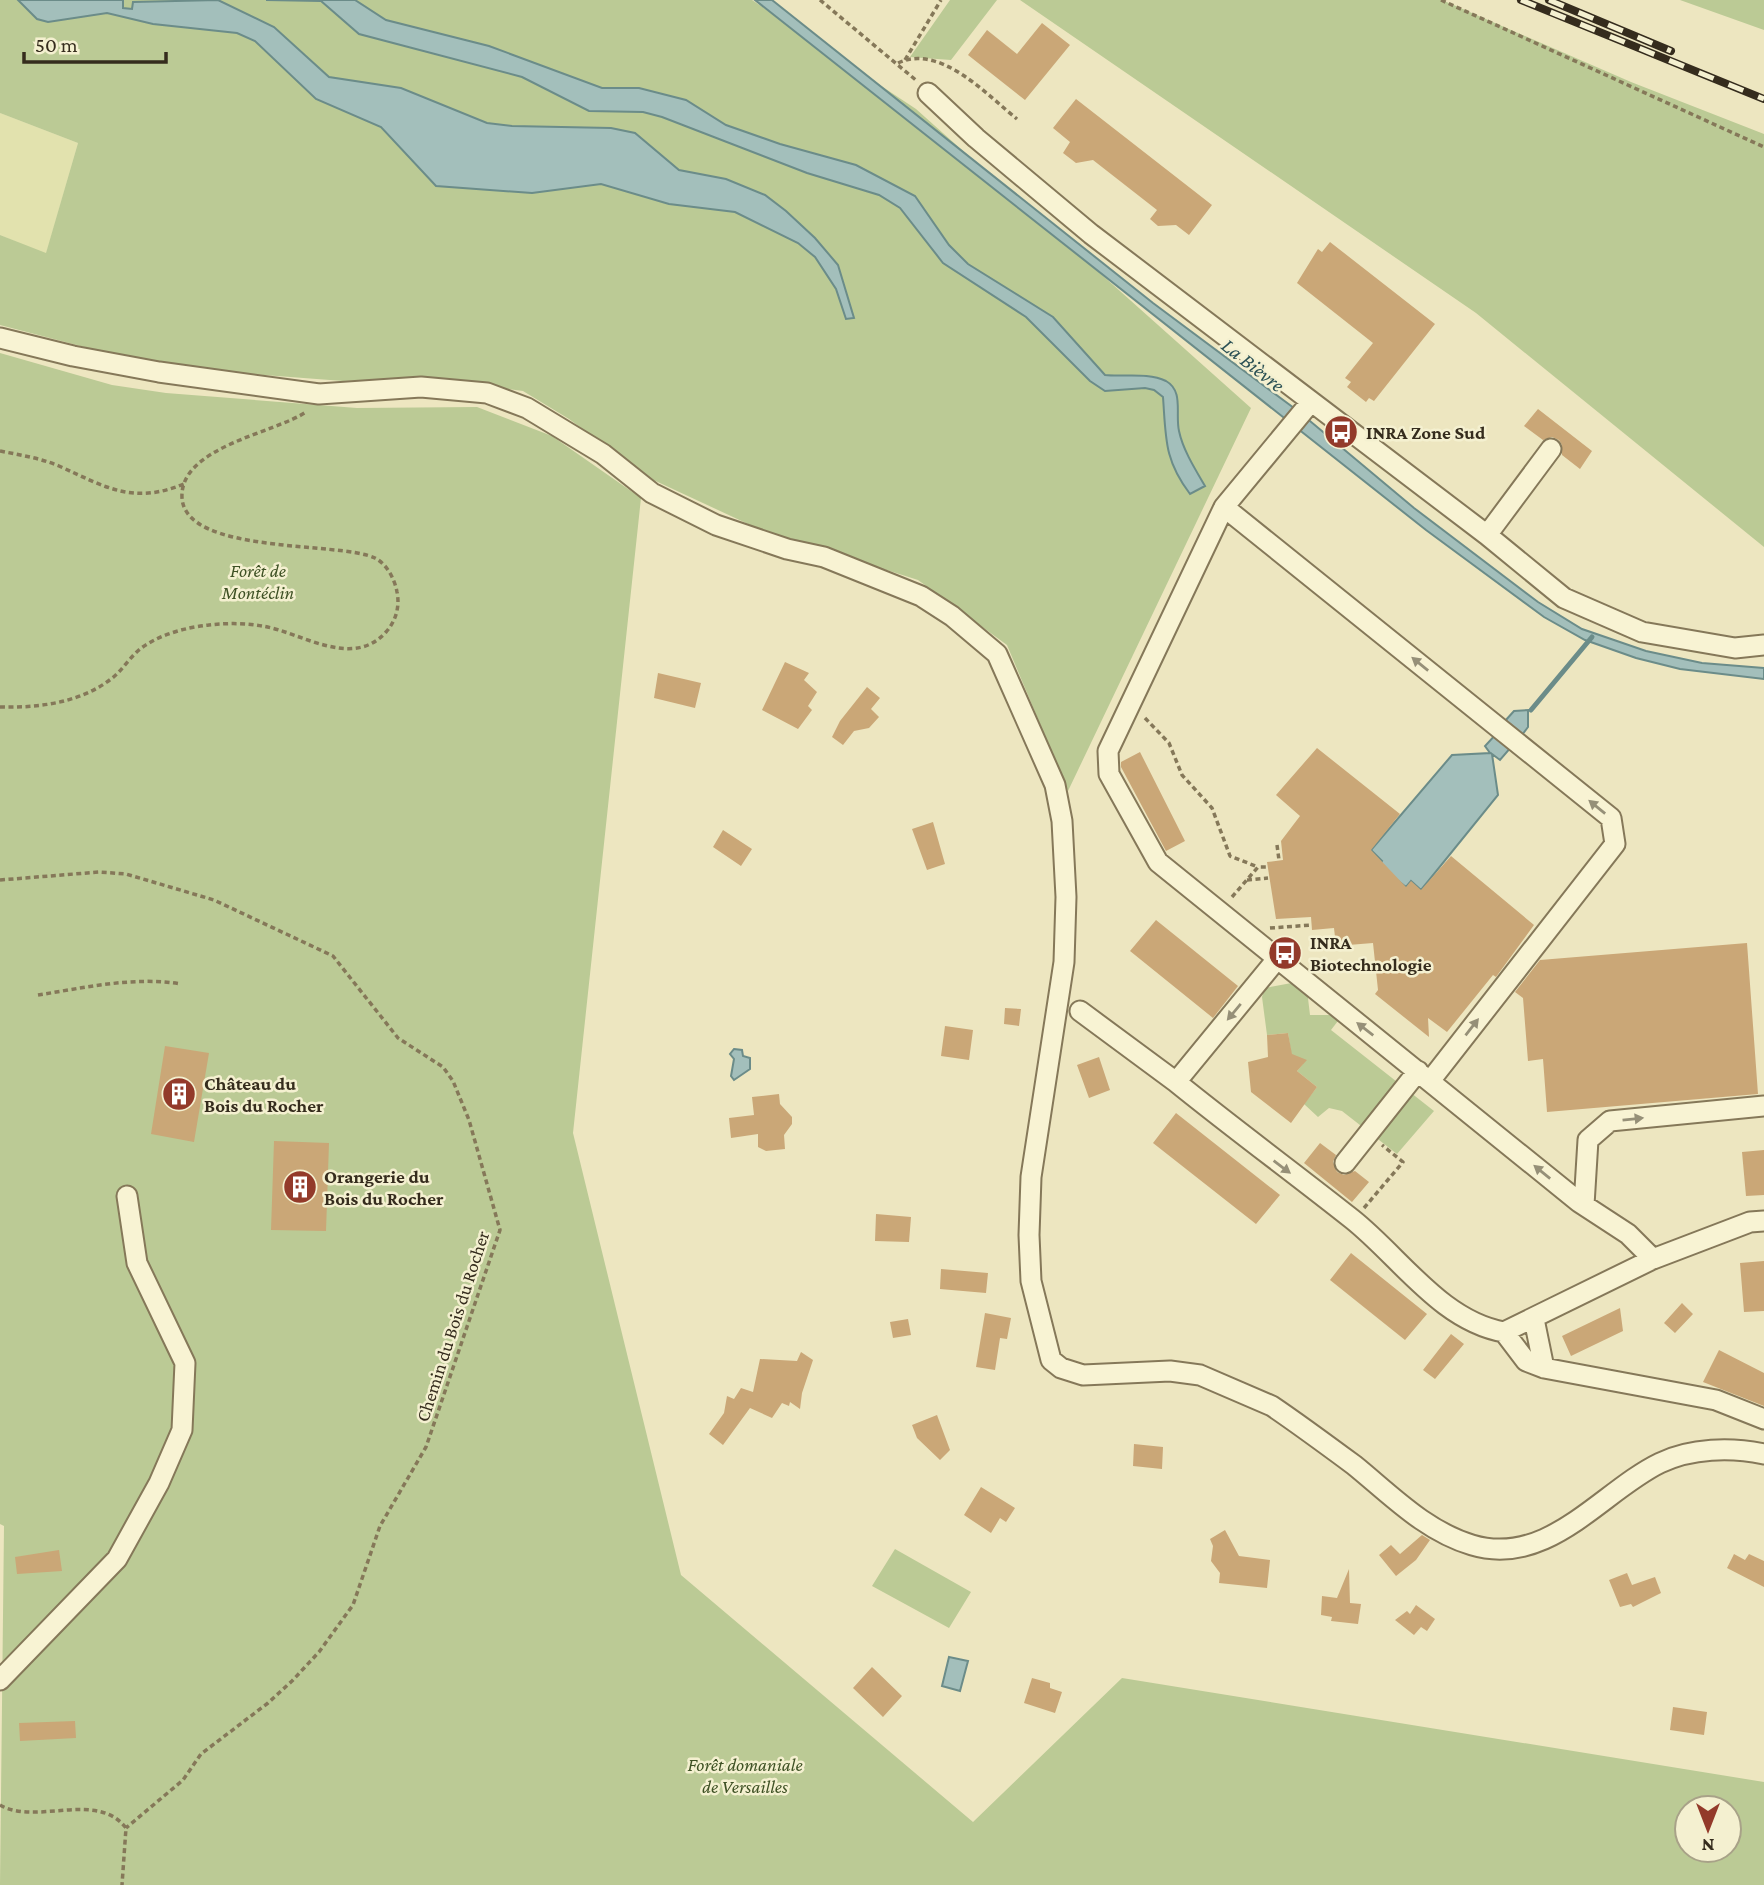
<svg xmlns="http://www.w3.org/2000/svg" width="1764" height="1885" font-family="'Crimson Pro',serif">
<rect width="100%" height="100%" fill="#ede6c0"/>
<path fill="#e2e2ae" d="M0 113 78 143 46 254 0 235Z"/>
<path fill="#bbca95" fill-rule="evenodd" d="M0 0H752L916 109 1251 408 1068 791 1007 645 918 580 761 530 647 477 569 419 523 391 428 378 343 381 161 367 0 325V235L46 253 78 143 0 113Z
M950 0H997L951 60 910 57Z
M1020 0H1442L1631 82 1764 134V547L1476 313Z
M1680 0H1764V30Z
M0 353 112 385 166 393 357 408 477 407 552 436 641 498 573 1133 681 1575 973 1822 1122 1678 1764 1782V1885H0L4 1526 0 1524ZM1687 1808H1729V1850H1687Z
M1297 982 1307 990 1310 1015H1338L1341 1017 1331 1030 1434 1111 1397 1154 1342 1111 1329 1108 1318 1117 1304 1104 1317 1087 1297 1071 1303 1064 1292 1058 1288 1033 1267 1035 1262 997 1265 988Z
M895 1549 971 1592 949 1628 872 1586Z"/>
<path fill="#a3bfbb" stroke="#6b8c89" stroke-width="2" d="M18 0H123V8L132 9 133 2 218 0 274 27 329 77 401 88 487 123 512 126 611 128 635 133 679 170 726 179 765 195 786 211 815 238 838 265 854 318 846 319 836 289 815 257 798 243 735 212 669 204 601 184 532 193 436 186 381 127 316 99 255 41 237 33 153 24 107 13 48 22 37 19Z
M266 0H355L386 20 489 46 602 88H639L686 100 726 125 780 144 856 165 915 196 949 245 968 264 1053 317 1105 375C1124 377 1148 372 1166 381 1184 391 1175 414 1179 431 1183 450 1195 469 1205 486L1190 494C1164 460 1166 438 1163 397L1154 390 1145 388 1105 391 1090 381 1026 317 943 263 900 208 879 195 807 173 662 117 643 112 589 111 522 77 359 34 321 1Z
M755 0H772L1153 303 1298 411 1414 508 1538 602 1582 629 1646 651 1702 663 1764 668V679L1680 669 1636 658 1585 640 1544 617 1426 530Z
M1528 710V727L1522 735 1505 721 1514 711Z
M1498 732 1512 746 1500 760 1492 754 1498 795 1421 890 1411 881 1406 887 1379 866 1382 861 1371 850 1452 755 1490 753 1485 746Z
M734 1049 742 1050 743 1056 750 1058V1069L734 1080 731 1076 734 1059 730 1054Z
M949 1657 968 1661 960 1691 942 1686Z"/>
<g fill="none" stroke-linecap="round" stroke-linejoin="round">
<path stroke="#6b8c89" stroke-width="5" d="M1531 710 1592 637"/>
</g>
<path fill="#caa777" d="M1042 23 1070 45 1025 100 968 55 987 30 1017 54Z
M1076 99 1212 205 1189 235 1176 225 1158 226 1150 219 1157 210 1093 160 1076 163 1063 153 1070 142 1053 128Z
M1330 242 1435 324 1374 401 1369 398 1366 402 1347 387 1351 382 1345 378 1373 343 1297 283 1318 249 1322 252Z
M1538 409 1592 451 1580 469 1562 455V445L1559 440 1552 437 1543 440 1524 426Z
M785 662 809 673 804 680 817 692 808 706 812 710 798 729 762 710Z
M658 673 701 683 695 708 654 698Z
M867 687 880 698 871 709 879 717 869 728 854 731 843 745 832 737 840 721Z
M1317 748 1400 814 1371 850 1406 887 1411 881 1421 890 1451 856 1534 925 1496 977 1493 975 1447 1032 1428 1018 1429 1037 1375 994 1378 990 1373 943 1336 946 1334 928 1312 930 1311 917 1276 919 1267 862 1283 860 1281 841 1300 816 1276 795Z
M1140 752 1185 841 1166 851 1121 767V762Z
M933 822 945 864 927 870 912 829Z
M723 830 752 849 741 866 713 847Z
M1156 920 1238 986 1213 1018 1130 951Z
M1747 943 1758 1094 1547 1112 1543 1059 1528 1061 1523 998 1515 992 1540 960Z
M1005 1008 1021 1009 1019 1026 1004 1024Z
M945 1026 973 1030 969 1060 941 1056Z
M1288 1033 1292 1054 1307 1060 1297 1071 1317 1087 1291 1123 1251 1092 1248 1062 1268 1057 1267 1035Z
M165 1046 209 1053 194 1142 151 1134Z
M1099 1057 1110 1090 1089 1098 1077 1065Z
M779 1094 780 1104 792 1117V1124L784 1135 785 1149 766 1151 758 1147V1134L731 1138 729 1118 754 1115 752 1097Z
M1176 1113 1280 1195 1256 1224 1153 1143Z
M274 1141 329 1143 326 1231 271 1230Z
M1320 1143 1336 1155 1333 1162 1337 1172 1344 1175 1355 1171 1369 1182 1352 1202 1304 1163Z
M1764 1150V1195L1746 1196 1742 1152Z
M876 1214 911 1217 909 1242 875 1241Z
M1351 1253 1427 1314 1405 1340 1330 1280Z
M1764 1261V1311L1744 1312 1740 1263Z
M941 1269 988 1273 986 1293 940 1289Z
M1682 1303 1693 1314 1675 1333 1664 1323Z
M1620 1308 1623 1331 1571 1356 1562 1336Z
M985 1313 1011 1318 1007 1339 1000 1338 995 1370 976 1367Z
M908 1319 911 1335 893 1338 890 1322Z
M1451 1334 1464 1344 1435 1379 1423 1370Z
M1719 1350 1764 1373V1406L1703 1382Z
M801 1352 813 1360 802 1393 800 1409 790 1402 789 1406 782 1403 772 1418 750 1408 723 1445 709 1434 724 1413 727 1396 734 1399 741 1388 753 1392 760 1359 797 1361Z
M937 1415 950 1450 940 1460 917 1438 912 1425Z
M1134 1444 1163 1447 1162 1469 1133 1466Z
M981 1487 1015 1508 1006 1522 1000 1518 991 1533 964 1515Z
M1225 1530 1239 1556 1270 1560 1267 1588 1219 1583 1220 1573 1211 1561 1213 1546 1210 1539Z
M1422 1535 1430 1540 1416 1560 1396 1576 1379 1555 1391 1545 1400 1554Z
M59 1550 62 1571 17 1574 15 1557Z
M1734 1554 1745 1560 1749 1554 1764 1561V1587L1727 1568Z
M1349 1569 1350 1603 1361 1604 1358 1624 1331 1621 1332 1617 1321 1615 1322 1596 1337 1598Z
M1627 1573 1632 1585 1655 1577 1661 1593 1633 1607 1631 1604 1620 1607 1609 1580Z
M1416 1605 1435 1619 1427 1631 1421 1627 1414 1635 1395 1620 1407 1611 1410 1614Z
M872 1667 902 1696 883 1717 853 1688Z
M1032 1678 1050 1683V1688L1062 1692 1055 1713 1024 1703Z
M1673 1707 1707 1712 1704 1735 1670 1730Z
M75 1721 76 1738 20 1741 19 1723Z"/>
<g fill="none" stroke-linecap="round" stroke-linejoin="round">
<g stroke="#857859" stroke-width="23">
<path id="minor" d="M928 93 976 138 1091 234 1487 535 1564 598 1642 632 1735 648 1764 645
M0 338 73 356 159 372 319 394 421 387 487 393 527 408 603 454 652 493 716 525 787 549 824 557 921 596 952 616 997 654 1055 785 1062 821 1066 897 1064 962 1031 1177 1029 1235 1031 1281 1051 1360 1061 1368 1083 1375 1170 1371 1200 1375 1272 1406C1300 1425 1327 1445 1354 1465 1391 1495 1425 1531 1472 1545 1548 1568 1602 1491 1660 1463 1691 1448 1731 1447 1764 1454
M1310 403 1224 507 1108 751 1109 774 1158 862 1579 1202 1628 1234 1653 1259
M1224 507 1611 818 1615 844 1430 1081
M1487 535 1551 449
M1277 959 1176 1082C1234 1129 1294 1173 1352 1219 1400 1257 1441 1321 1504 1332L1653 1259 1750 1222 1764 1221
M1080 1011 1176 1082
M1345 1163 1418 1071
M1584 1205 1588 1140 1610 1121 1764 1106
M1534 1319 1544 1368
M1504 1332 1526 1361 1544 1368 1716 1400 1764 1419
M0 1680 117 1559 159 1483 182 1430 185 1363 137 1263 127 1196"/>
</g>
<path stroke="#857859" stroke-width="3.5" stroke-dasharray="5 3.5" stroke-linecap="butt" d="M820 0 917 81
M1441 0 1764 147
M905 60 941 0
M898 63C940 43 987 95 1017 119
M0 451C20 455 40 458 59 466 106 487 132 505 184 484
M0 707C38 708 80 703 111 679 122 671 129 658 140 649 158 635 187 627 209 625 227 623 245 623 262 626 301 632 352 670 386 632 396 621 400 606 397 592 395 580 387 564 375 558 339 541 186 555 182 498 179 447 275 433 306 412
M1145 718 1169 743 1182 775 1212 808 1230 856 1258 867
M1277 845 1279 860
M0 880 99 872 126 874 214 900 333 956 398 1038 443 1067 453 1081 469 1120 500 1230 426 1447 380 1526 353 1605 319 1652 292 1681 268 1703 201 1754 183 1780 126 1828
M1247 880 1268 878
M1232 897 1258 867H1267
M1270 928 1312 925
M38 995C83 988 135 976 181 984
M1364 1208 1403 1162 1382 1145
M0 1805C36 1826 97 1790 126 1828L122 1885"/>
<use href="#minor" stroke="#f8f3d3" stroke-width="19"/>
<g stroke="#352c1d" stroke-width="8">
<path id="rail" d="M1521 0 1764 99
M1549 0 1671 51"/>
</g>
<use href="#rail" stroke="#f4f0d0" stroke-width="5" stroke-dasharray="16" stroke-linecap="butt"/>
</g>
<defs><path id="oneway-solid" d="M-6-.8H1V-3.2L6.5 0L1 3.2V.8H-6Z" transform="scale(1.75)"/></defs>
<g fill="#969078">
<use href="#oneway-solid" transform="translate(1420 664) rotate(-141)"/>
<use href="#oneway-solid" transform="translate(1597 807) rotate(-141)"/>
<use href="#oneway-solid" transform="translate(1234 1012) rotate(130)"/>
<use href="#oneway-solid" transform="translate(1472 1027) rotate(-52)"/>
<use href="#oneway-solid" transform="translate(1365 1029) rotate(-142)"/>
<use href="#oneway-solid" transform="translate(1633 1119) rotate(-6)"/>
<use href="#oneway-solid" transform="translate(1282 1167) rotate(37)"/>
<use href="#oneway-solid" transform="translate(1542 1172) rotate(-141)"/>
</g>
<defs>
<g id="bus-disc" transform="scale(1.75)"><circle r="9.5" fill="#933a2a" stroke="#f4f0d0"/><path d="M-5-6H5V4H4V6H2V4H-2V6H-4V4H-5ZM-3.5-4V0h7V-4ZM-3.5 1.2v1.5H-2V1.2ZM2 1.2v1.5H3.5V1.2Z" fill="#fff"/></g>
<g id="building-disc" transform="scale(1.75)"><circle r="9.5" fill="#933a2a" stroke="#f4f0d0"/><path d="M-4-6H4V6H1V3H-1V6H-4ZM-2.5-4.3h1.7v1.8h-1.7ZM.8-4.3h1.7v1.8H.8ZM-2.5-1h1.7V.8h-1.7ZM.8-1h1.7V.8H.8Z" fill="#fff"/></g>
</defs>
<g fill-rule="evenodd">
<use href="#bus-disc" x="1341" y="432"/>
<use href="#bus-disc" x="1285" y="953"/>
<use href="#building-disc" x="179" y="1094"/>
<use href="#building-disc" x="300" y="1187"/>
</g>
<g text-anchor="middle" stroke-width="5" stroke-linejoin="round" paint-order="stroke">
<g font-size="19" font-weight="bold" fill="#352c1d" stroke="#f4f0d0" text-anchor="start">
<text x="1366" y="439">INRA Zone Sud</text>
<text x="1310" y="949">INRA<tspan x="1310" dy="22">Biotechnologie</tspan></text>
<text x="204" y="1090">Château du<tspan x="204" dy="22">Bois du Rocher</tspan></text>
<text x="324" y="1183">Orangerie du<tspan x="324" dy="22">Bois du Rocher</tspan></text>
</g>
<g font-size="19" font-style="italic" fill="#3e5124" stroke="#f4f0d0">
<text x="258" y="577">Forêt de<tspan x="258" dy="22">Montéclin</tspan></text>
<text x="745" y="1771">Forêt domaniale<tspan x="745" dy="22">de Versailles</tspan></text>
</g>
<g font-size="19" fill="#352c1d" stroke="#f4f0d0">
<text transform="translate(452 1326) rotate(-72)" y="7">Chemin du Bois du Rocher</text>
</g>
<g font-size="21" font-style="italic" fill="#2c5155" stroke="#f4f0d0">
<text transform="translate(1253 365) rotate(38)" y="7">La Bièvre</text>
</g>
</g>
<g transform="translate(1708 1829) rotate(180)"><circle r="33" fill="#f4f0d0" stroke="#a8a288" stroke-width="2"/>
<path d="M0-5L12 26L0 18L-12 26Z" fill="#933a2a"/>
<text y="-10" font-size="19" font-weight="bold" text-anchor="middle" fill="#352c1d">N</text>
</g>
<path d="M24 52v10h142v-10" fill="none" stroke="#352c1d" stroke-width="3.5"/>
<text x="35" y="52" font-size="21" fill="#352c1d" stroke="#f4f0d0" stroke-width="5" paint-order="stroke">50 m</text>
</svg>
